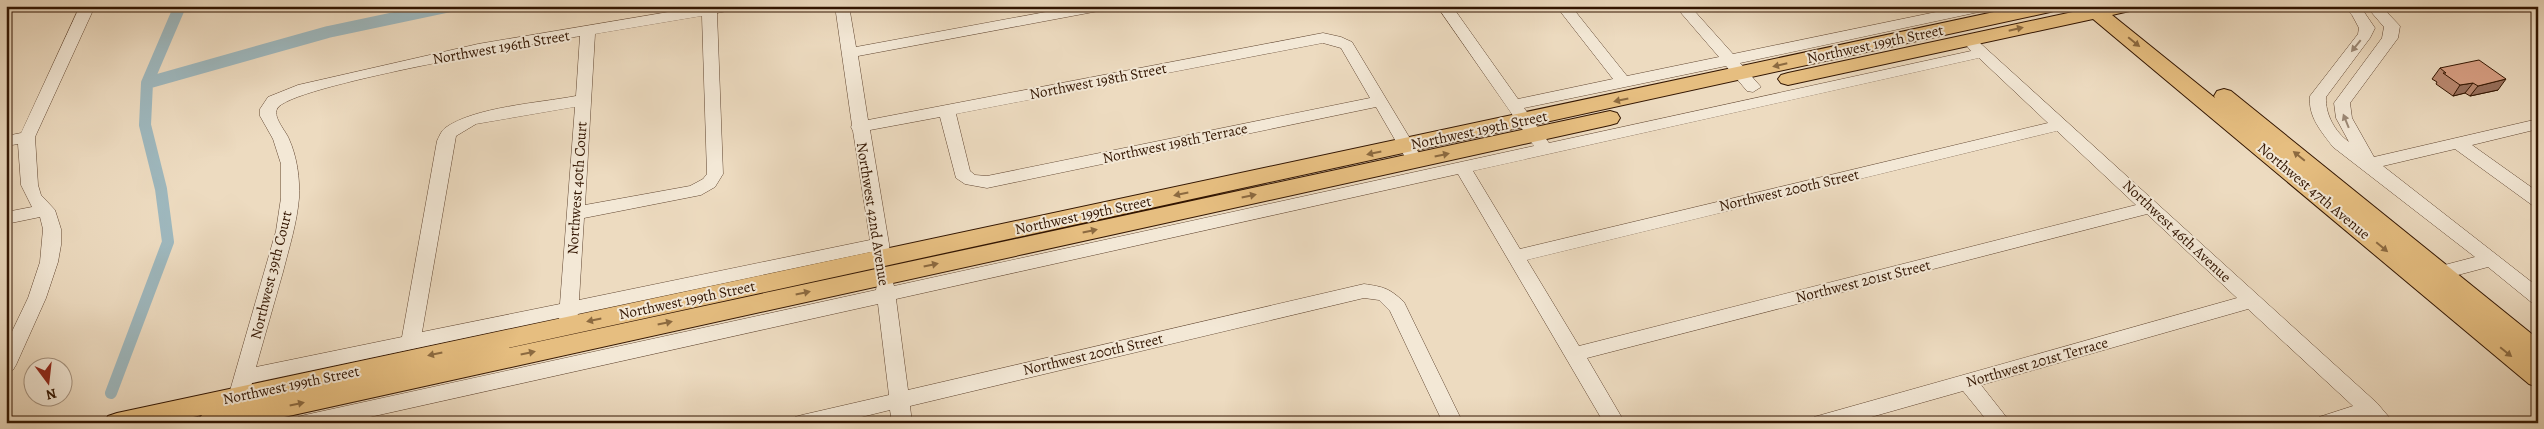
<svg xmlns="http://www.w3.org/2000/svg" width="2544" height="429" font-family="Alegreya,serif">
<rect width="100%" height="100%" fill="#eddbc0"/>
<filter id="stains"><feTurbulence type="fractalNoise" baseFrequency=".004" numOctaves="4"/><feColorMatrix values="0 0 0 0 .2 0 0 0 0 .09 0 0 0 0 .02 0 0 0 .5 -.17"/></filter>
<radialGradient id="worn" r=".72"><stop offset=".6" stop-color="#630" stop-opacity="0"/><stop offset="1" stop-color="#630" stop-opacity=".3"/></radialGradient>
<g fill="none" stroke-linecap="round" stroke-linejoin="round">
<path stroke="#9eb8be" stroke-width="12" d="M147 83 328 32 451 6
M111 393 168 242 161 189 145 125 147 83 180 6"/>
<g stroke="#614631" stroke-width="1">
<path id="minor" d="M80 6H95L35 137 38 185 41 195 55 210 61 229V245L58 262 46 298 16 365 13 370 6 372V344L28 298 40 262 43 229 40 217 6 224V212L32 207 21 185 18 144 6 146V136L21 133Z
M704 6H739L737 9 717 13 723 174 715 187 701 195 584 218 579 300 870 240 853 131 851 127 852 125 835 6H849L856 47 1078 6H1111L1104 10 858 56 868 120 1323 33 1341 37 1352 42 1423 160 1421 164H1409L1376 107 987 188 965 184 956 178 940 117 870 130 889 244 890 256 887 261 881 262 875 261 871 252 578 314 575 325 568 327 561 325 559 318 252 383 242 414 235 416 228 414 225 408 276 231 281 198V164L273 139 260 116V109L268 97 298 85 478 44ZM702 16 707 174 703 179 690 186 585 205 595 34ZM580 36 576 96C539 103 474 107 445 128 441 131 439 137 437 141L402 337 256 367C265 335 274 304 283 272 289 248 297 223 299 198 300 178 297 157 289 139 286 131 273 118 277 109 286 86 543 43 580 36ZM1323 43 1341 48 1370 98 987 176 975 175 970 171 956 114ZM575 107 560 304 422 332 456 136 476 124Z
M1437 6H1452L1518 99 1613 79 1556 6H1571L1627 76 1719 57 1675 6H1690L1733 54 1965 6H1995L1988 10 1740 63 1761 87 1753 92 1747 91 1726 66 1524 108 1549 143 1971 51 1967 46 1970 43H1980L2377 403 2394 423H2370L2366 418 2352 423H2316L2319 417 2353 406 2248 309 1981 385 2011 423H1989L1963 391 1850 423H1811L1814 417 1821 415 2237 298 2147 214 1587 358 1625 423H1604L1458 174 896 299 908 390 1364 284C1384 287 1389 288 1404 302L1463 423H1443L1390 311 1379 300 1364 298 910 406 912 423H892L890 410 837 423H792L795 417 802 415 889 395 878 304 343 423H295L298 417 305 415 876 290 878 279 885 277 892 279 894 286 1534 146ZM1979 58 2048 123 1520 249 1473 171ZM2057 131 2136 205 1579 346 1527 260Z
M2343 6H2360L2375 28 2370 38 2326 97C2325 114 2335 132 2349 142L2336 118 2334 103 2382 38 2384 27 2366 6H2381L2400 26 2398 38 2350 103 2352 118 2374 157 2538 119V129L2472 145 2538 192V207L2532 205 2455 149 2383 166 2538 287V304L2531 302 2488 267 2439 280 2433 278 2430 273 2433 268 2475 257 2333 147C2321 131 2308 117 2310 96L2358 34 2359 28 2352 15Z"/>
</g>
<g stroke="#321501" stroke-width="2">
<path id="major" d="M2022 6H2059L2057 10 2050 12 458 359 1610 111 1617 113 1620 118 1617 123 1610 125 257 423H196L202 415 166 423H104L108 416 117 413Z
M2136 6 2134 10 2112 15 2215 98 2214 96 2217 91 2224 89 2231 91 2538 339V387L2529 384 2093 19 1788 85 1781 83 1778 79 1781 75 1788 73 2082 10 2081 6Z"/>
</g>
<use href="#minor" fill="#f3e8d6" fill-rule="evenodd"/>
<use href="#major" fill="#e6be80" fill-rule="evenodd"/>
</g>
<path fill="#bb8a72" stroke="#321501" d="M2440 68 2498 90 2470 96 2465 93 2453 96 2436 84 2437 82 2432 79Z"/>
<path fill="#98705d" stroke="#321501" d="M2506 79 2498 90 2470 96 2478 86Z
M2473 83 2465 93 2453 96 2460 85Z"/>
<path fill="#d9a085" stroke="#321501" d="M2479 60 2506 79 2478 86 2473 83 2460 85 2443 73H2446L2440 68Z"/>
<defs><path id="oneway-solid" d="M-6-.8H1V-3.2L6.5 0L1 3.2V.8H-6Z" transform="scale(1.25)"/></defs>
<g fill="#8c6a40">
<use href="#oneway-solid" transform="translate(2016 29) rotate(-13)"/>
<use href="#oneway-solid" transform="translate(2134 42) rotate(39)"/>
<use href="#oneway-solid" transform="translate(1780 65) rotate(167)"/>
<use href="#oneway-solid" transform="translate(1621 100) rotate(168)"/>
<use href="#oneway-solid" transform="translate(1374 153) rotate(168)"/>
<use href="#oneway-solid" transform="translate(1442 155) rotate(-12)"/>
<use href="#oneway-solid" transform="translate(2299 156) rotate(-141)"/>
<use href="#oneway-solid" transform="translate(1181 194) rotate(168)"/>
<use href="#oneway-solid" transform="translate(1249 196) rotate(-12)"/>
<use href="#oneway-solid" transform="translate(1090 231) rotate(-12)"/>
<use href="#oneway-solid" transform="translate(2382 247) rotate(40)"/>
<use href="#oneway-solid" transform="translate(931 265) rotate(-12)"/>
<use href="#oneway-solid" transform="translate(803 293) rotate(-12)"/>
<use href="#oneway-solid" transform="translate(594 320) rotate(168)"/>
<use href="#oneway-solid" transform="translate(665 323) rotate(-12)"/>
<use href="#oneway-solid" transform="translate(2506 352) rotate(39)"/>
<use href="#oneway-solid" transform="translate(528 353) rotate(-12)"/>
<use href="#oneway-solid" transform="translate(435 354) rotate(168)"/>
<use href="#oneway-solid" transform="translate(297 404) rotate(-12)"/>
</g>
<g fill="#9c8976">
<use href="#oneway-solid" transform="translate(2356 46) rotate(129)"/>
<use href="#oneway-solid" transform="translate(2346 121) rotate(-112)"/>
</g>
<g text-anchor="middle" stroke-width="4" stroke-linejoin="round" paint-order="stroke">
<g font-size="15" fill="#321501" stroke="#f3e8d6">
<text transform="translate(1875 44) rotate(-12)" y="5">Northwest 199th Street</text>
<text transform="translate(501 47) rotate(-10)" y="5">Northwest 196th Street</text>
<text transform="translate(1098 81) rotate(-11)" y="5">Northwest 198th Street</text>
<text transform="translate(1479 130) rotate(-12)" y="5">Northwest 199th Street</text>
<text transform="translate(1175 143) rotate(-12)" y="5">Northwest 198th Terrace</text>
<text transform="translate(577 188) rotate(-86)" y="5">Northwest 40th Court</text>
<text transform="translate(1789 190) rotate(-13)" y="5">Northwest 200th Street</text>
<text transform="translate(2314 191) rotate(40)" y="5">Northwest 47th Avenue</text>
<text transform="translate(873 214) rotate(81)" y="5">Northwest 42nd Avenue</text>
<text transform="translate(1083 215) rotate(-12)" y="5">Northwest 199th Street</text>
<text transform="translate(2177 231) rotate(43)" y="5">Northwest 46th Avenue</text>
<text transform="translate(271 275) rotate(-76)" y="5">Northwest 39th Court</text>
<text transform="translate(1863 281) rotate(-14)" y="5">Northwest 201st Street</text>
<text transform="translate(687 300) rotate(-12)" y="5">Northwest 199th Street</text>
<text transform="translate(1093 354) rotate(-13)" y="5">Northwest 200th Street</text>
<text transform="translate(2037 362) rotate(-16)" y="5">Northwest 201st Terrace</text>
<text transform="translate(291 385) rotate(-12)" y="5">Northwest 199th Street</text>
</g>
</g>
<rect width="2544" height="429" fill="none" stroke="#eddbc0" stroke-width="25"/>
<rect x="8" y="8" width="2529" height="414" fill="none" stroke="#321501" stroke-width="2.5"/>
<rect x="12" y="12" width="2519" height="404" fill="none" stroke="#321501"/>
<g transform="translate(48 382) rotate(165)"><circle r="24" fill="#f3e8d6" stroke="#a69481"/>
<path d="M0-4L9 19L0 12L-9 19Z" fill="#8f2418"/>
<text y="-8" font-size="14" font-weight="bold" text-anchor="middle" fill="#321501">N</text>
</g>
<rect width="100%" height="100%" filter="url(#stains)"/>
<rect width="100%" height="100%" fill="url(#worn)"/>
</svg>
